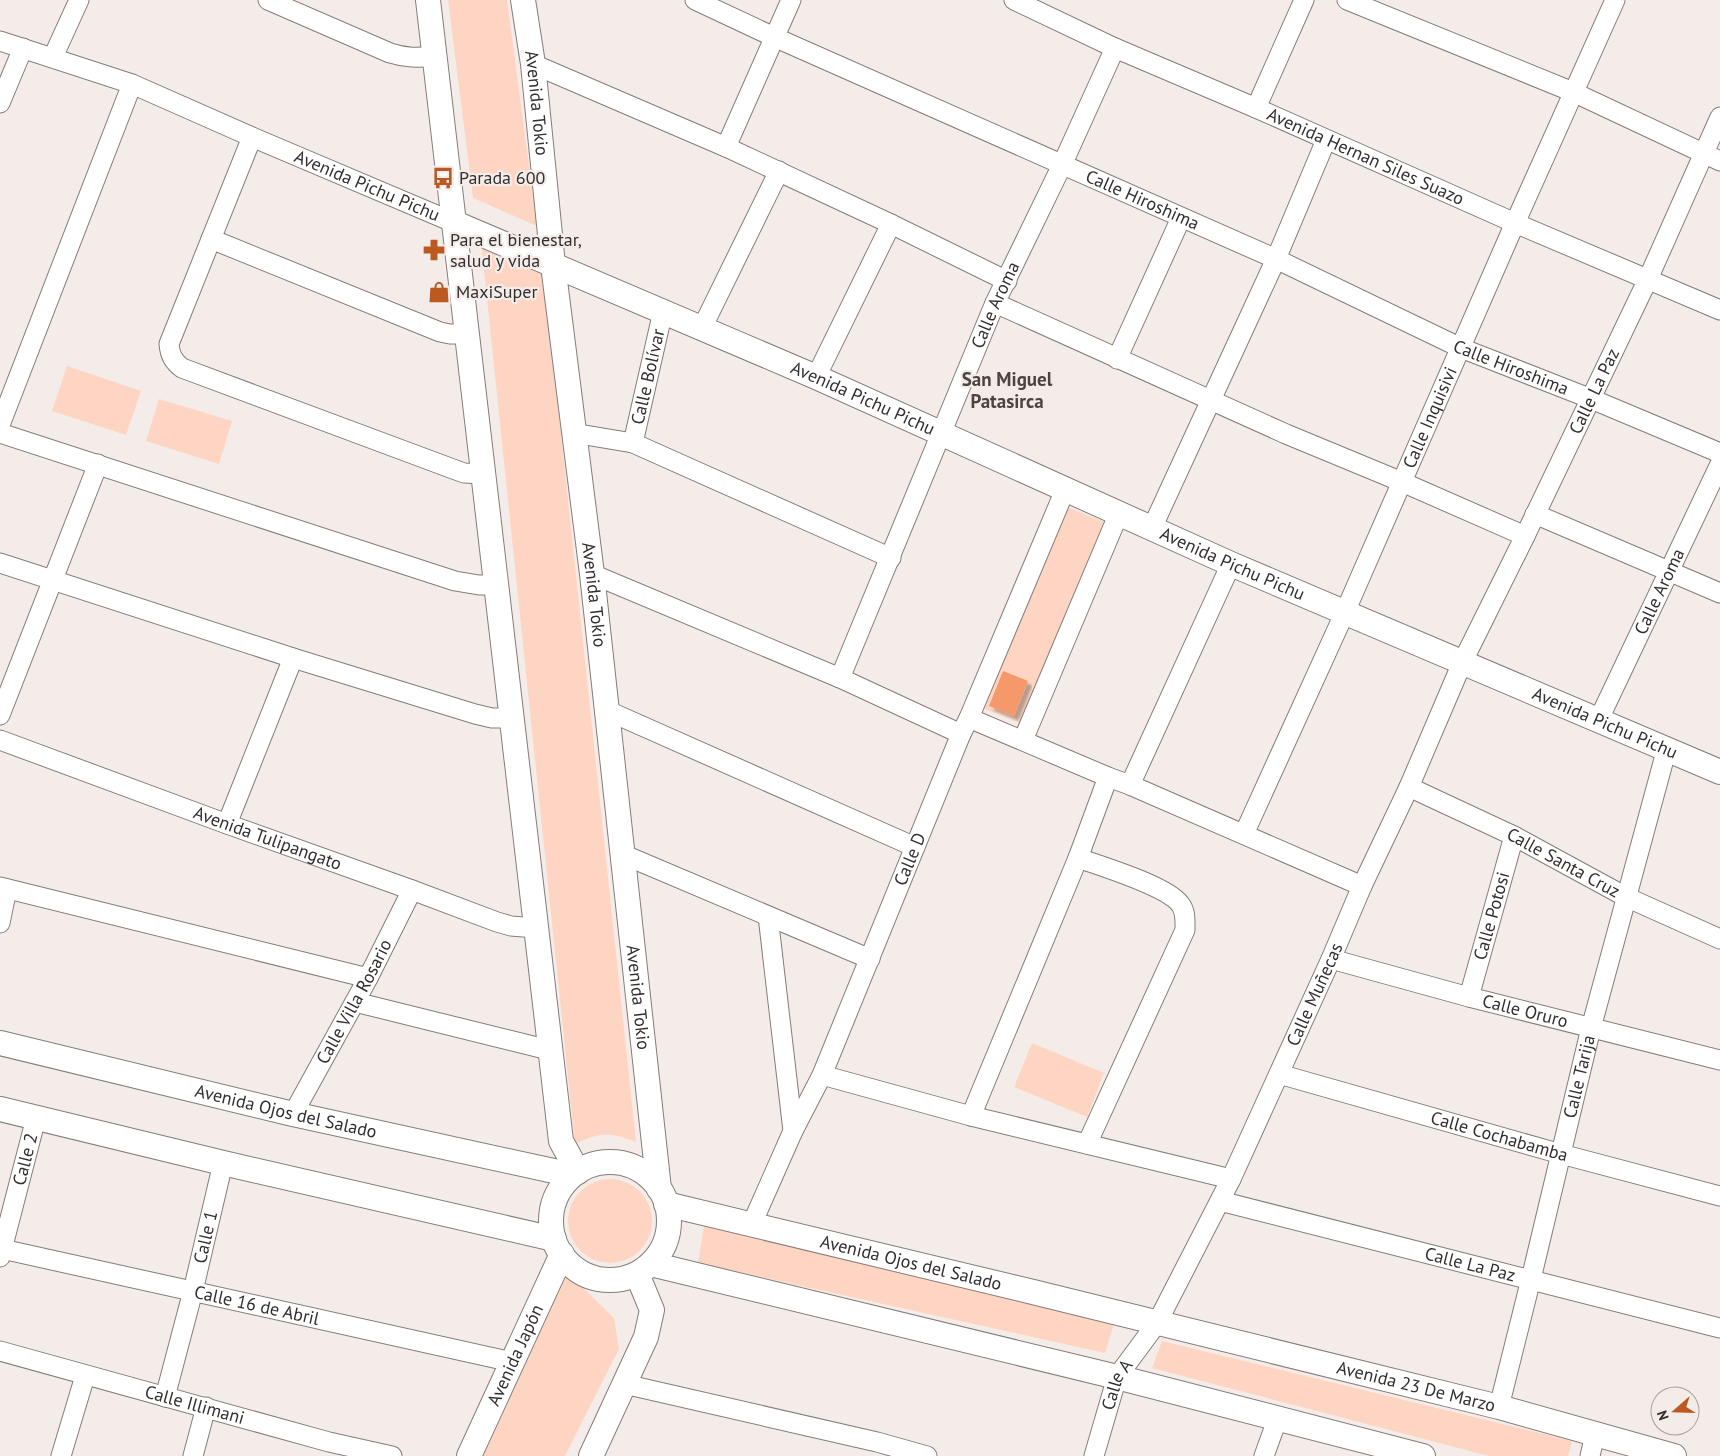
<svg xmlns="http://www.w3.org/2000/svg" width="1720" height="1456" font-family="'PT Sans',sans-serif">
<defs>
<filter id="shadow"><feDropShadow dx="4.5" dy="4.5" stdDeviation="1" flood-color="#0004"/></filter>
</defs>
<rect width="100%" height="100%" fill="#f4ece8"/>
<path fill="#fed5c2" d="M448 0H507L537 226 473 198Z
M481 241 543 264 636 1142C610 1132 600 1132 575 1144Z
M67 366 141 391 126 435 52 411Z
M159 399 232 421 219 464 146 441Z
M1064 506 1107 523 1022 724 980 707Z
M1032 1043 1104 1073 1087 1117 1014 1087Z
M568 1221a42 42 0 1 1 84 0a42 42 0 1 1-84 0Z
M704 1226 1114 1324 1105 1353 698 1263Z
M568 1273 614 1318 619 1349 565 1456H483Z
M1162 1341 1572 1441 1568 1456H1489L1152 1368Z"/>
<path fill="#f6996b" filter="url(#shadow)" d="M1003 671 1028 681 1014 716 989 706Z"/>
<g fill="none" stroke-linecap="round" stroke-linejoin="round">
<g stroke="#857d79" stroke-width="21">
<g id="minor">
<path d="M268 0 390 53C406 58 418 58 434 56"/>
<path id="s1" d="M695 0 774 37 1276 259 1461 348 1589 398 1720 453"/>
<path id="s2" d="M1014 0 1115 48 1256 108 1515 223 1720 310"/>
<path d="M1347 0 1573 92 1720 161"/>
<path id="s3" d="M0 41 132 84 252 137 455 223"/>
<path d="M53 57 79 0"/>
<path d="M533 64 726 147 891 224 1007 281"/>
<path d="M0 103 23 48"/>
<path d="M1256 108 1304 0"/>
<path d="M252 137 169 344C170 355 173 361 182 368L453 469 464 473 484 474"/>
<path d="M726 147 791 0"/>
<path d="M211 239 440 332 450 334H468"/>
<path d="M995 303 1286 434 1402 482 1525 536"/>
<path d="M702 328 779 171"/>
<path d="M1117 359 1181 218"/>
<path d="M816 377 891 224"/>
<path d="M0 425 132 84"/>
<path d="M0 433 455 581 479 585H497"/>
<path d="M573 433 633 443 891 558"/>
<path id="s4" d="M633 443 663 311"/>
<path d="M1535 514 1720 593"/>
<path d="M1152 528 1276 259 1326 140"/>
<path d="M0 563 293 658 475 714 492 718H513"/>
<path d="M592 574 840 678 961 734"/>
<path id="s5" d="M840 678 995 303 1062 165 1115 48"/>
<path d="M606 710 915 847"/>
<path d="M0 715 98 464"/>
<path d="M969 718 1108 777 1130 785 1362 886"/>
<path id="s6" d="M1599 719 1720 464"/>
<path id="s7" d="M0 740 227 824 412 890 497 922 511 926 536 928"/>
<path d="M1023 740 1119 513"/>
<path d="M1130 785 1231 564"/>
<path id="s8" d="M1409 787 1514 836 1626 897 1720 939"/>
<path d="M227 824 293 658"/>
<path id="s9" d="M1244 834 1345 612 1515 223 1615 0"/>
<path d="M622 854 870 959"/>
<path d="M1078 858C1101 866 1167 886 1180 904 1186 911 1185 921 1185 930L1087 1144"/>
<path d="M0 887 368 978"/>
<path d="M768 916 793 1131"/>
<path d="M0 923 7 889"/>
<path id="s10" d="M1331 959 1469 997 1720 1060"/>
<path id="s11" d="M1469 997 1514 836"/>
<path d="M355 1002 549 1050"/>
<path id="s12" d="M1279 1074 1561 1154 1720 1196"/>
<path d="M822 1075 971 1116 1231 1179"/>
<path id="s13" d="M293 1114 368 978 412 890"/>
<path d="M971 1116 1078 858 1108 777"/>
<path id="s14" d="M1220 1201 1720 1328"/>
<path id="s15" d="M751 1226 793 1131 822 1075 961 734 969 718 1065 490"/>
<path id="s16" d="M2 1249 512 1362"/>
<path id="s17" d="M0 1257 36 1118"/>
<path id="s18" d="M0 1351 329 1442 392 1456"/>
<path d="M624 1384 877 1442 927 1456"/>
<path id="s19" d="M165 1397 193 1291 223 1163"/>
<path id="s20" d="M1499 1407 1531 1279 1591 1028 1667 748"/>
<path d="M61 1456 85 1376"/>
<path d="M193 1456 206 1407"/>
<path id="s21" d="M1094 1456 1117 1377 1157 1323 1231 1179 1331 959 1362 886 1409 787 1462 663 1525 536 1648 279 1720 117"/>
<path d="M1264 1456 1277 1420"/>
<path d="M1590 1456 1595 1434"/>
</g>
</g>
<g stroke="#857d79" stroke-width="26">
<g id="tertiary">
<path d="M428 0 561 1141 578 1172"/>
<path id="s22" d="M523 0 533 64 553 265 592 574 659 1189"/>
<path id="s23" d="M455 223 816 377 1231 564 1720 772"/>
<path id="s24" d="M0 1043 293 1114 572 1175"/>
<path d="M0 1109 223 1163 554 1239"/>
<circle cx="610" cy="1221" r="59"/>
<path id="s25" d="M666 1204 1033 1292 1499 1407 1674 1456"/>
<path d="M651 1264 1117 1377 1423 1456"/>
<path id="s26" d="M469 1456 562 1254"/>
<path d="M591 1456 646 1337 652 1310 637 1274"/>
</g>
</g>
<use href="#minor" stroke="#fff" stroke-width="19"/>
<use href="#tertiary" stroke="#fff" stroke-width="24"/>
</g>
<defs>
<g id="bus-bare" transform="scale(1.725)"><path d="M-5-6H5V4H4V6H2V4H-2V6H-4V4H-5ZM-3.5-4V0h7V-4ZM-3.5 1.2v1.5H-2V1.2ZM2 1.2v1.5H3.5V1.2Z" fill="#bc5921" stroke="#f4ece8" stroke-width="2.5" paint-order="stroke"/></g>
<g id="pharmacy-bare" transform="scale(1.725)"><path d="M-2-6h4v4h4v4h-4v4h-4v-4h-4v-4h4Z" fill="#bc5921" stroke="#f4ece8" stroke-width="2.5" paint-order="stroke"/></g>
<g id="shop-bare" transform="scale(1.725)"><path d="M-5-2.5h2.3a2.7 3.5 0 0 1 5.4 0H5L5.5 6h-11ZM-1.5-2.5h3a1.5 2.3 0 0 0-3 0Z" fill="#bc5921" stroke="#f4ece8" stroke-width="2.5" paint-order="stroke"/></g>
</defs>
<g fill-rule="evenodd">
<use href="#bus-bare" x="443" y="178"/>
<use href="#pharmacy-bare" x="434" y="250"/>
<use href="#shop-bare" x="439" y="292"/>
</g>
<g text-anchor="middle" stroke-width="4.5" stroke-linejoin="round" paint-order="stroke">
<g font-size="18" fill="#332f2e" stroke="#f4ece8">
<text dy="6" stroke="none"><textPath href="#s22" startOffset="104">Avenida Tokio</textPath></text>
<text dy="6" stroke="none"><textPath href="#s2" startOffset="385">Avenida Hernan Siles Suazo</textPath></text>
<text dy="6" stroke="none"><textPath href="#s3" startOffset="395">Avenida Pichu Pichu</textPath></text>
<text dy="6" stroke="none"><textPath href="#s1" startOffset="490">Calle Hiroshima</textPath></text>
<text dy="6" stroke="none"><textPath href="#s5" startOffset="404">Calle Aroma</textPath></text>
<text dy="6" stroke="none"><textPath href="#s1" startOffset="895">Calle Hiroshima</textPath></text>
<text dy="6" stroke="none"><textPath href="#s4" startOffset="68">Calle Bolívar</textPath></text>
<text dy="6" stroke="none"><textPath href="#s21" startOffset="1179">Calle La Paz</textPath></text>
<text dy="6" stroke="none"><textPath href="#s23" startOffset="444">Avenida Pichu Pichu</textPath></text>
<text dy="6" stroke="none"><textPath href="#s9" startOffset="456">Calle Inquisivi</textPath></text>
<text dy="6" stroke="none"><textPath href="#s23" startOffset="849">Avenida Pichu Pichu</textPath></text>
<text dy="6" stroke="none"><textPath href="#s6" startOffset="141">Calle Aroma</textPath></text>
<text dy="6" stroke="none"><textPath href="#s22" startOffset="599">Avenida Tokio</textPath></text>
<text dy="6" stroke="none"><textPath href="#s23" startOffset="1254">Avenida Pichu Pichu</textPath></text>
<text dy="6" stroke="none"><textPath href="#s7" startOffset="285">Avenida Tulipangato</textPath></text>
<text dy="6" stroke="none"><textPath href="#s15" startOffset="400">Calle D</textPath></text>
<text dy="6" stroke="none"><textPath href="#s8" startOffset="172">Calle Santa Cruz</textPath></text>
<text dy="6" stroke="none"><textPath href="#s11" startOffset="84">Calle Potosi</textPath></text>
<text dy="6" stroke="none"><textPath href="#s21" startOffset="514">Calle Muñecas</textPath></text>
<text dy="6" stroke="none"><textPath href="#s22" startOffset="1004">Avenida Tokio</textPath></text>
<text dy="6" stroke="none"><textPath href="#s13" startOffset="128">Calle Villa Rosario</textPath></text>
<text dy="6" stroke="none"><textPath href="#s10" startOffset="201">Calle Oruro</textPath></text>
<text dy="6" stroke="none"><textPath href="#s20" startOffset="340">Calle Tarija</textPath></text>
<text dy="6" stroke="none"><textPath href="#s24" startOffset="294">Avenida Ojos del Salado</textPath></text>
<text dy="6" stroke="none"><textPath href="#s12" startOffset="229">Calle Cochabamba</textPath></text>
<text dy="6" stroke="none"><textPath href="#s17" startOffset="101">Calle 2</textPath></text>
<text dy="6" stroke="none"><textPath href="#s19" startOffset="165">Calle 1</textPath></text>
<text dy="6" stroke="none"><textPath href="#s25" startOffset="252">Avenida Ojos del Salado</textPath></text>
<text dy="6" stroke="none"><textPath href="#s14" startOffset="258">Calle La Paz</textPath></text>
<text dy="6" stroke="none"><textPath href="#s16" startOffset="261">Calle 16 de Abril</textPath></text>
<text dy="6" stroke="none"><textPath href="#s26" startOffset="111">Avenida Japón</textPath></text>
<text dy="6" stroke="none"><textPath href="#s21" startOffset="75">Calle A</textPath></text>
<text dy="6" stroke="none"><textPath href="#s25" startOffset="772">Avenida 23 De Marzo</textPath></text>
<text dy="6" stroke="none"><textPath href="#s18" startOffset="202">Calle Illimani</textPath></text>
</g>
<g font-size="18" fill="#332f2e" stroke="#f4ece8" text-anchor="start">
<text x="459" y="184">Parada 600</text>
<text x="450" y="246">Para el bienestar,<tspan x="450" dy="21">salud y vida</tspan></text>
<text x="456" y="298">MaxiSuper</text>
</g>
<g font-size="19" font-weight="bold" fill="#4b4441" stroke="#f4ece8">
<text x="1007" y="386">San Miguel<tspan x="1007" dy="22">Patasirca</tspan></text>
</g>
</g>
<g transform="translate(1675 1411) rotate(250)"><circle r="24" fill="#f4ece8" stroke="#a7a09e"/>
<path d="M0-4L9 19L0 12L-9 19Z" fill="#bc5921"/>
<text y="-8" font-size="14" font-weight="bold" text-anchor="middle" fill="#332f2e">N</text>
</g>
</svg>
